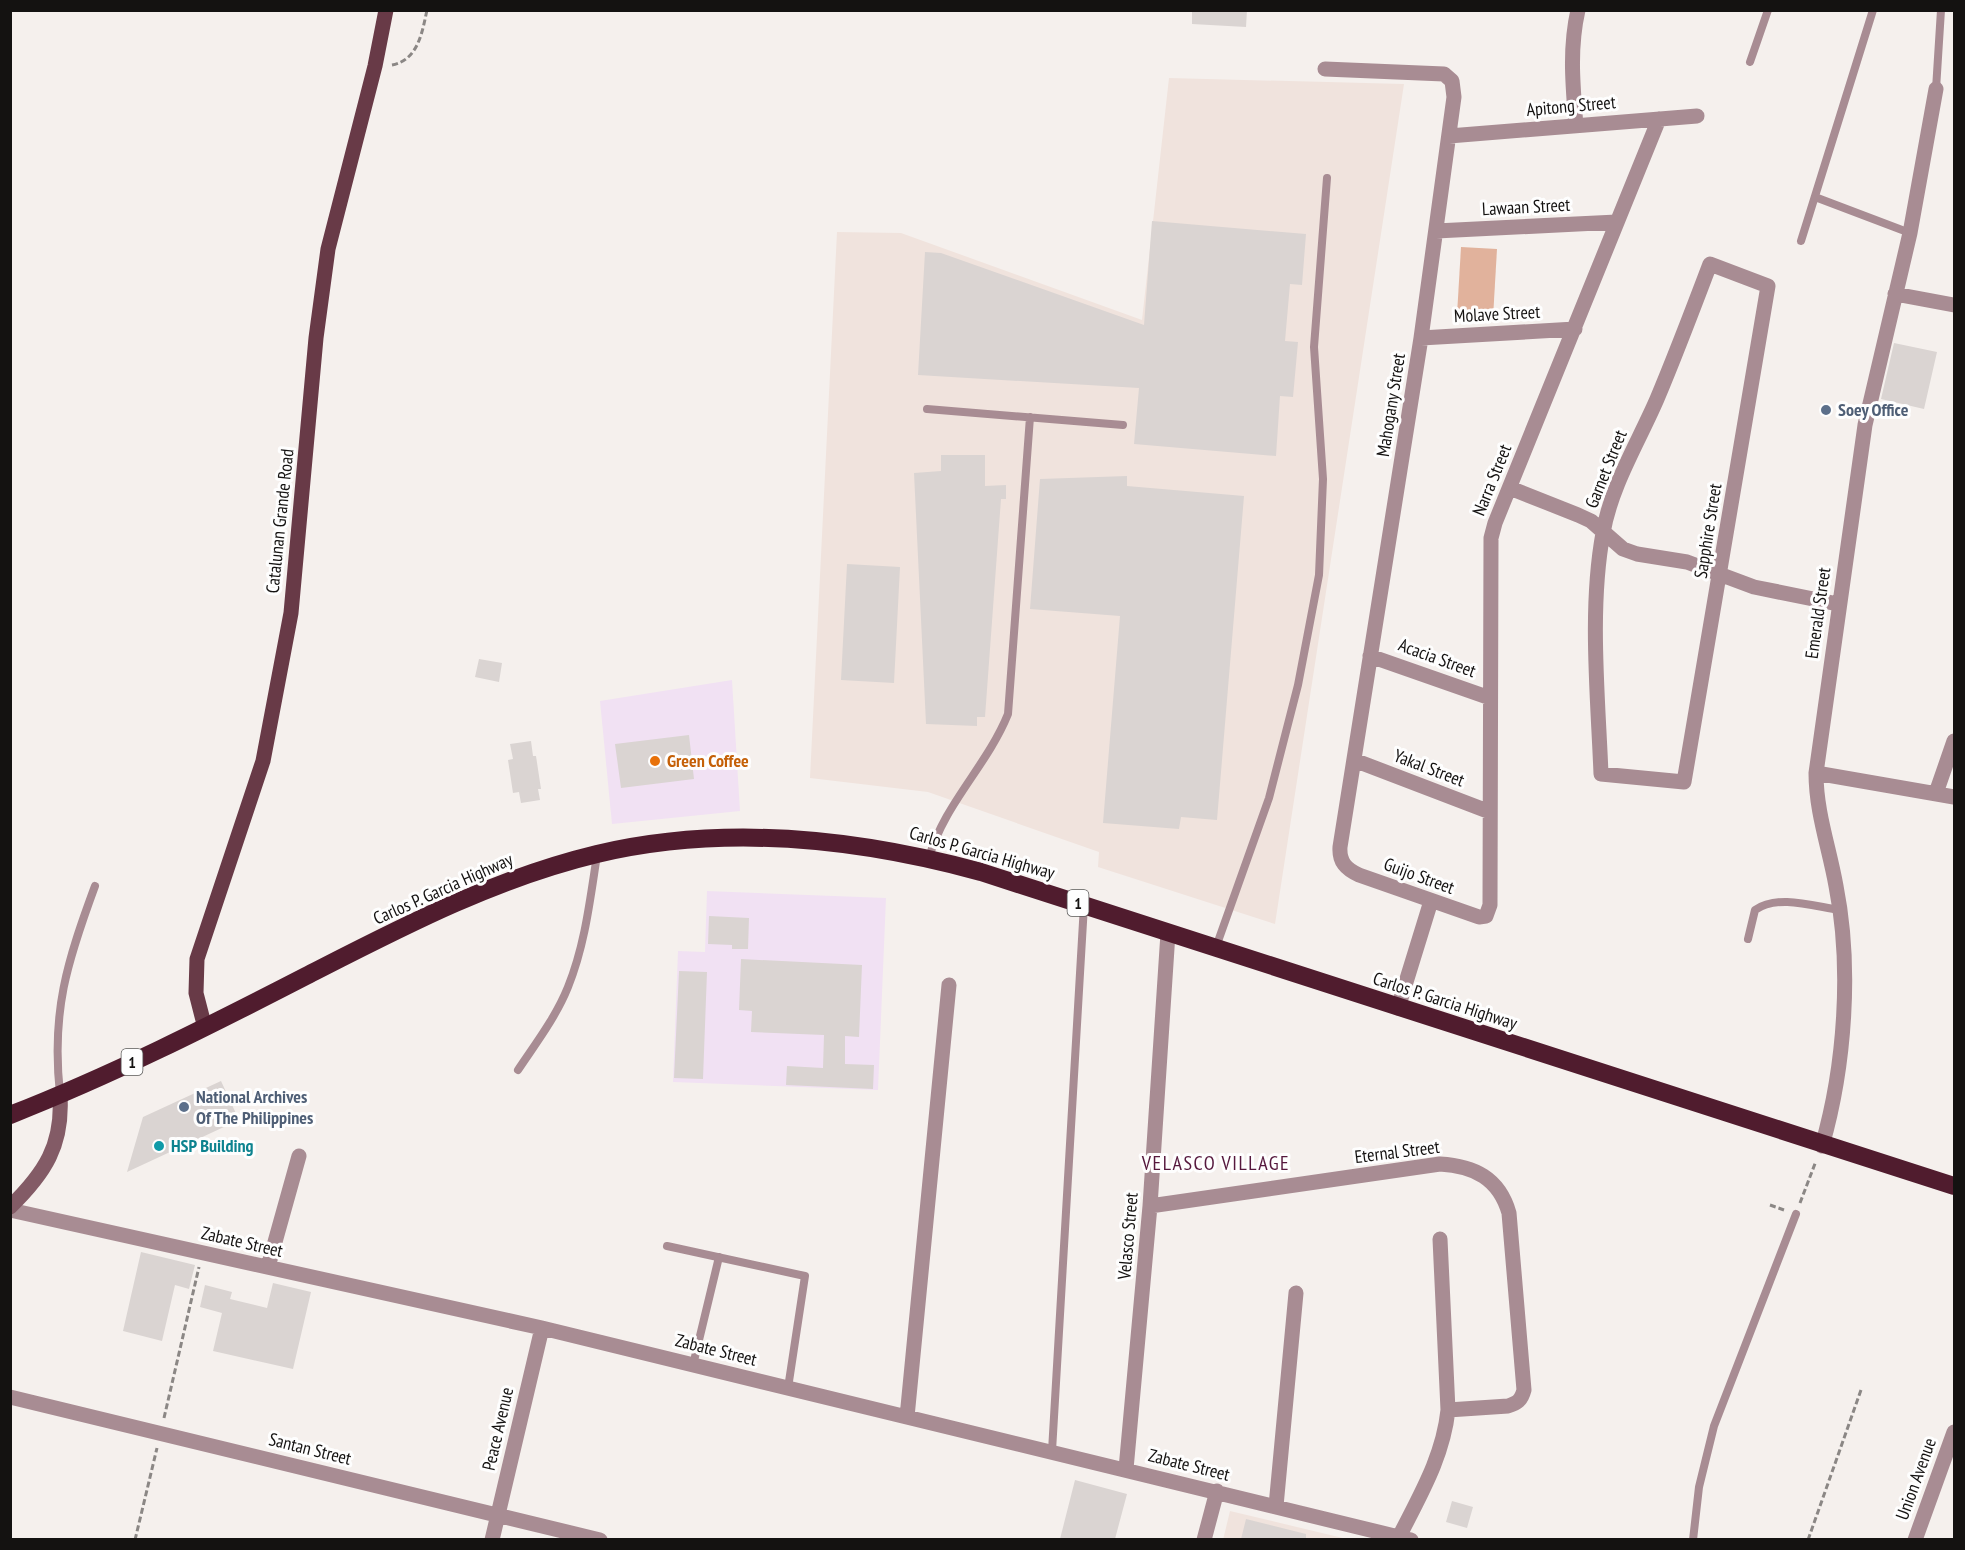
<svg xmlns="http://www.w3.org/2000/svg" width="1965" height="1550" font-family="'PT Sans Narrow',sans-serif">
<rect width="100%" height="100%" fill="#f5f0ed"/>
<path fill="#f1e1f3" d="M732 680 740 811 612 824 600 701Z
M707 891 886 898 878 1090 673 1082 678 951 705 952Z"/>
<path fill="#f0e3dd" d="M1169 78 1404 84 1275 924 1098 867 1099 852 928 792 810 778 837 232 901 233 1142 320Z
M1230 1511 1347 1539 1223 1540Z"/>
<path fill="#e1b29c" d="M1461 247 1497 249 1493 318 1457 315Z"/>
<path fill="#dad4d2" d="M1192 10H1247L1246 27 1192 24Z
M1152 221 1306 234 1302 285 1290 284 1285 341 1298 342 1293 397 1280 396 1276 456 1134 444 1139 388 918 375 925 252 941 253 1144 325Z
M1894 343 1937 352 1924 409 1881 399Z
M941 455H985V486L1006 485V499H1001L985 717H977V726L926 724 914 473 941 471Z
M1127 476V486L1244 496 1217 820 1181 817 1179 829 1103 823 1120 616 1030 609 1040 479Z
M847 564 900 567 894 683 841 680Z
M479 659 502 663 499 682 475 677Z
M689 735 694 779 621 788 615 744Z
M531 741 533 756H536L541 789H538L540 800 521 803 519 792 513 793 508 760 513 759 510 744Z
M709 916 749 918 748 949H732V945L708 944Z
M741 959 862 965 859 1037 845 1036V1064L874 1065 873 1089 786 1085 787 1066 823 1068 824 1035 751 1032 752 1011 739 1010Z
M679 971 707 972 703 1079 674 1078Z
M221 1081 239 1120 127 1172 143 1117Z
M141 1252 195 1265 189 1289 175 1285 162 1341 123 1331Z
M273 1283 311 1292 293 1369 213 1351 222 1313 200 1307 205 1285 232 1292 230 1299 267 1308Z
M1075 1480 1127 1494 1115 1539H1060Z
M1452 1501 1473 1507 1467 1528 1446 1522Z
M1246 1519 1306 1534V1539H1241Z"/>
<g fill="none" stroke-linecap="round" stroke-linejoin="round">
<path stroke="#8b8785" stroke-width="3" stroke-dasharray="6 3" stroke-linecap="butt" d="M392 65C418 60 422 33 427 10
M1800 1203 1816 1161
M1770 1205 1784 1210
M164 1418 199 1267
M135 1540 157 1448
M1808 1540 1861 1390"/>
<path stroke="#a88c93" stroke-width="8" d="M1750 62 1768 10
M1936 89 1941 10
M1815 197 1910 233
M1801 241 1873 10
M927 409 1123 425
M929 858C944 804 987 766 1008 714L1030 417
M1748 939 1755 910C1778 894 1813 906 1839 910
M1216 947 1269 798 1298 685 1319 575 1323 479 1314 347 1327 178
M518 1070C536 1043 556 1017 568 987 585 945 590 900 597 855
M60 1094C51 1012 67 962 95 886
M667 1246 805 1276 788 1388
M693 1365 719 1257
M1052 1451 1084 905
M1693 1540 1699 1487 1714 1426 1796 1214"/>
<path stroke="#a88c93" stroke-width="15" d="M1325 69 1444 74 1452 81 1454 97 1421 338 1340 847C1339 862 1346 869 1359 875L1479 917 1486 916 1490 905 1491 538 1495 523 1659 119
M1576 126C1573 87 1569 49 1578 10
M1449 136 1697 116
M1436 231 1617 222
M1710 264 1768 286 1684 782 1601 774C1598 697 1589 609 1603 533 1611 486 1638 443 1657 399 1676 354 1693 309 1710 264Z
M1895 294 1954 305
M1421 338 1575 329
M1510 488 1578 515 1591 521 1623 549 1637 554 1687 562 1754 587 1838 604
M1370 656 1490 698
M1354 760 1490 812
M1816 773 1954 797
M1936 793 1954 741
M1398 1008 1431 901
M1822 1146C1845 1066 1852 967 1836 886 1829 847 1816 812 1816 773L1865 425 1910 233 1936 89
M1150 1206 1440 1164C1474 1166 1499 1178 1509 1213L1524 1390C1521 1401 1517 1403 1508 1406L1448 1410
M10 1210 542 1328 1411 1540
M268 1267 299 1156
M10 1397 600 1540
M907 1417 949 985
M1126 1469 1150 1206 1168 933
M1276 1506 1296 1293
M1399 1537C1420 1495 1443 1457 1448 1410L1440 1239
M492 1540 542 1328
M1204 1540 1217 1491
M1915 1540 1954 1432"/>
<path stroke="#835b66" stroke-width="15" d="M10 1207C45 1173 63 1145 60 1096"/>
<path stroke="#683a47" stroke-width="15" d="M205 1028 196 993 197 959 263 761 291 613 316 338 328 249 375 66 386 10"/>
<path stroke="#501c2e" stroke-width="18" d="M10 1115C112 1075 209 1026 306 976 400 928 493 879 597 854 724 824 856 838 981 872L1954 1186"/>
</g>
<g fill="#5c6f8a" stroke="#fefefe" stroke-width="2">
<circle cx="1826" cy="410" r="6"/>
<circle cx="184" cy="1107" r="6"/>
</g>
<circle fill="#e8710a" stroke="#fefefe" stroke-width="2" cx="655" cy="761" r="6"/>
<circle fill="#0f9aa8" stroke="#fefefe" stroke-width="2" cx="159" cy="1146" r="6"/>
<g text-anchor="middle" stroke-width="6" stroke-linejoin="round" paint-order="stroke">
<g fill="#fefefe" stroke="#5a5958" stroke-width="1.5">
<rect x="1067.5" y="890" width="21" height="26" rx="4.5"/>
<rect x="121.5" y="1049" width="21" height="26" rx="4.5"/>
</g>
<g font-size="16" font-weight="bold" fill="#141211">
<text x="1078" y="909">1</text>
<text x="132" y="1068">1</text>
</g>
<g font-size="18" fill="#141211" stroke="#fefefe">
<text transform="translate(1571 106) rotate(-5)" y="6">Apitong Street</text>
<text transform="translate(1526 207) rotate(-3)" y="6">Lawaan Street</text>
<text transform="translate(1497 314) rotate(-3)" y="6">Molave Street</text>
<text transform="translate(1391 405) rotate(-81)" y="6">Mahogany Street</text>
<text transform="translate(1606 469) rotate(-68)" y="6">Garnet Street</text>
<text transform="translate(1492 480) rotate(-68)" y="6">Narra Street</text>
<text transform="translate(280 521) rotate(-84)" y="6">Catalunan Grande Road</text>
<text transform="translate(1708 531) rotate(-81)" y="6">Sapphire Street</text>
<text transform="translate(1818 613) rotate(-82)" y="6">Emerald Street</text>
<text transform="translate(1437 658) rotate(20)" y="6">Acacia Street</text>
<text transform="translate(1429 768) rotate(21)" y="6">Yakal Street</text>
<text transform="translate(982 853) rotate(16)" y="6">Carlos P. Garcia Highway</text>
<text transform="translate(1419 876) rotate(20)" y="6">Guijo Street</text>
<text transform="translate(443 889) rotate(-24)" y="6">Carlos P. Garcia Highway</text>
<text transform="translate(1445 1001) rotate(18)" y="6">Carlos P. Garcia Highway</text>
<text transform="translate(1397 1152) rotate(-7)" y="6">Eternal Street</text>
<text transform="translate(1128 1236) rotate(-85)" y="6">Velasco Street</text>
<text transform="translate(242 1242) rotate(13)" y="6">Zabate Street</text>
<text transform="translate(716 1350) rotate(14)" y="6">Zabate Street</text>
<text transform="translate(498 1429) rotate(-77)" y="6">Peace Avenue</text>
<text transform="translate(310 1449) rotate(14)" y="6">Santan Street</text>
<text transform="translate(1189 1465) rotate(14)" y="6">Zabate Street</text>
<text transform="translate(1916 1479) rotate(-70)" y="6">Union Avenue</text>
</g>
<g font-size="18" font-weight="bold" fill="#4e5e75" stroke="#fefefe" text-anchor="start">
<text x="1838" y="416">Soey Office</text>
<text x="196" y="1103">National Archives<tspan x="196" dy="21">Of The Philippines</tspan></text>
</g>
<g font-size="18" font-weight="bold" fill="#c56008" stroke="#fefefe" text-anchor="start">
<text x="667" y="767">Green Coffee</text>
</g>
<g font-size="18" font-weight="bold" fill="#0d838f" stroke="#fefefe" text-anchor="start">
<text x="171" y="1152">HSP Building</text>
</g>
<g font-size="20" letter-spacing="1.5" fill="#56183d" stroke="#fefefe">
<text x="1216" y="1170">VELASCO VILLAGE</text>
</g>
</g>
<rect width="1965" height="1550" fill="none" stroke="#141211" stroke-width="24"/>
</svg>
